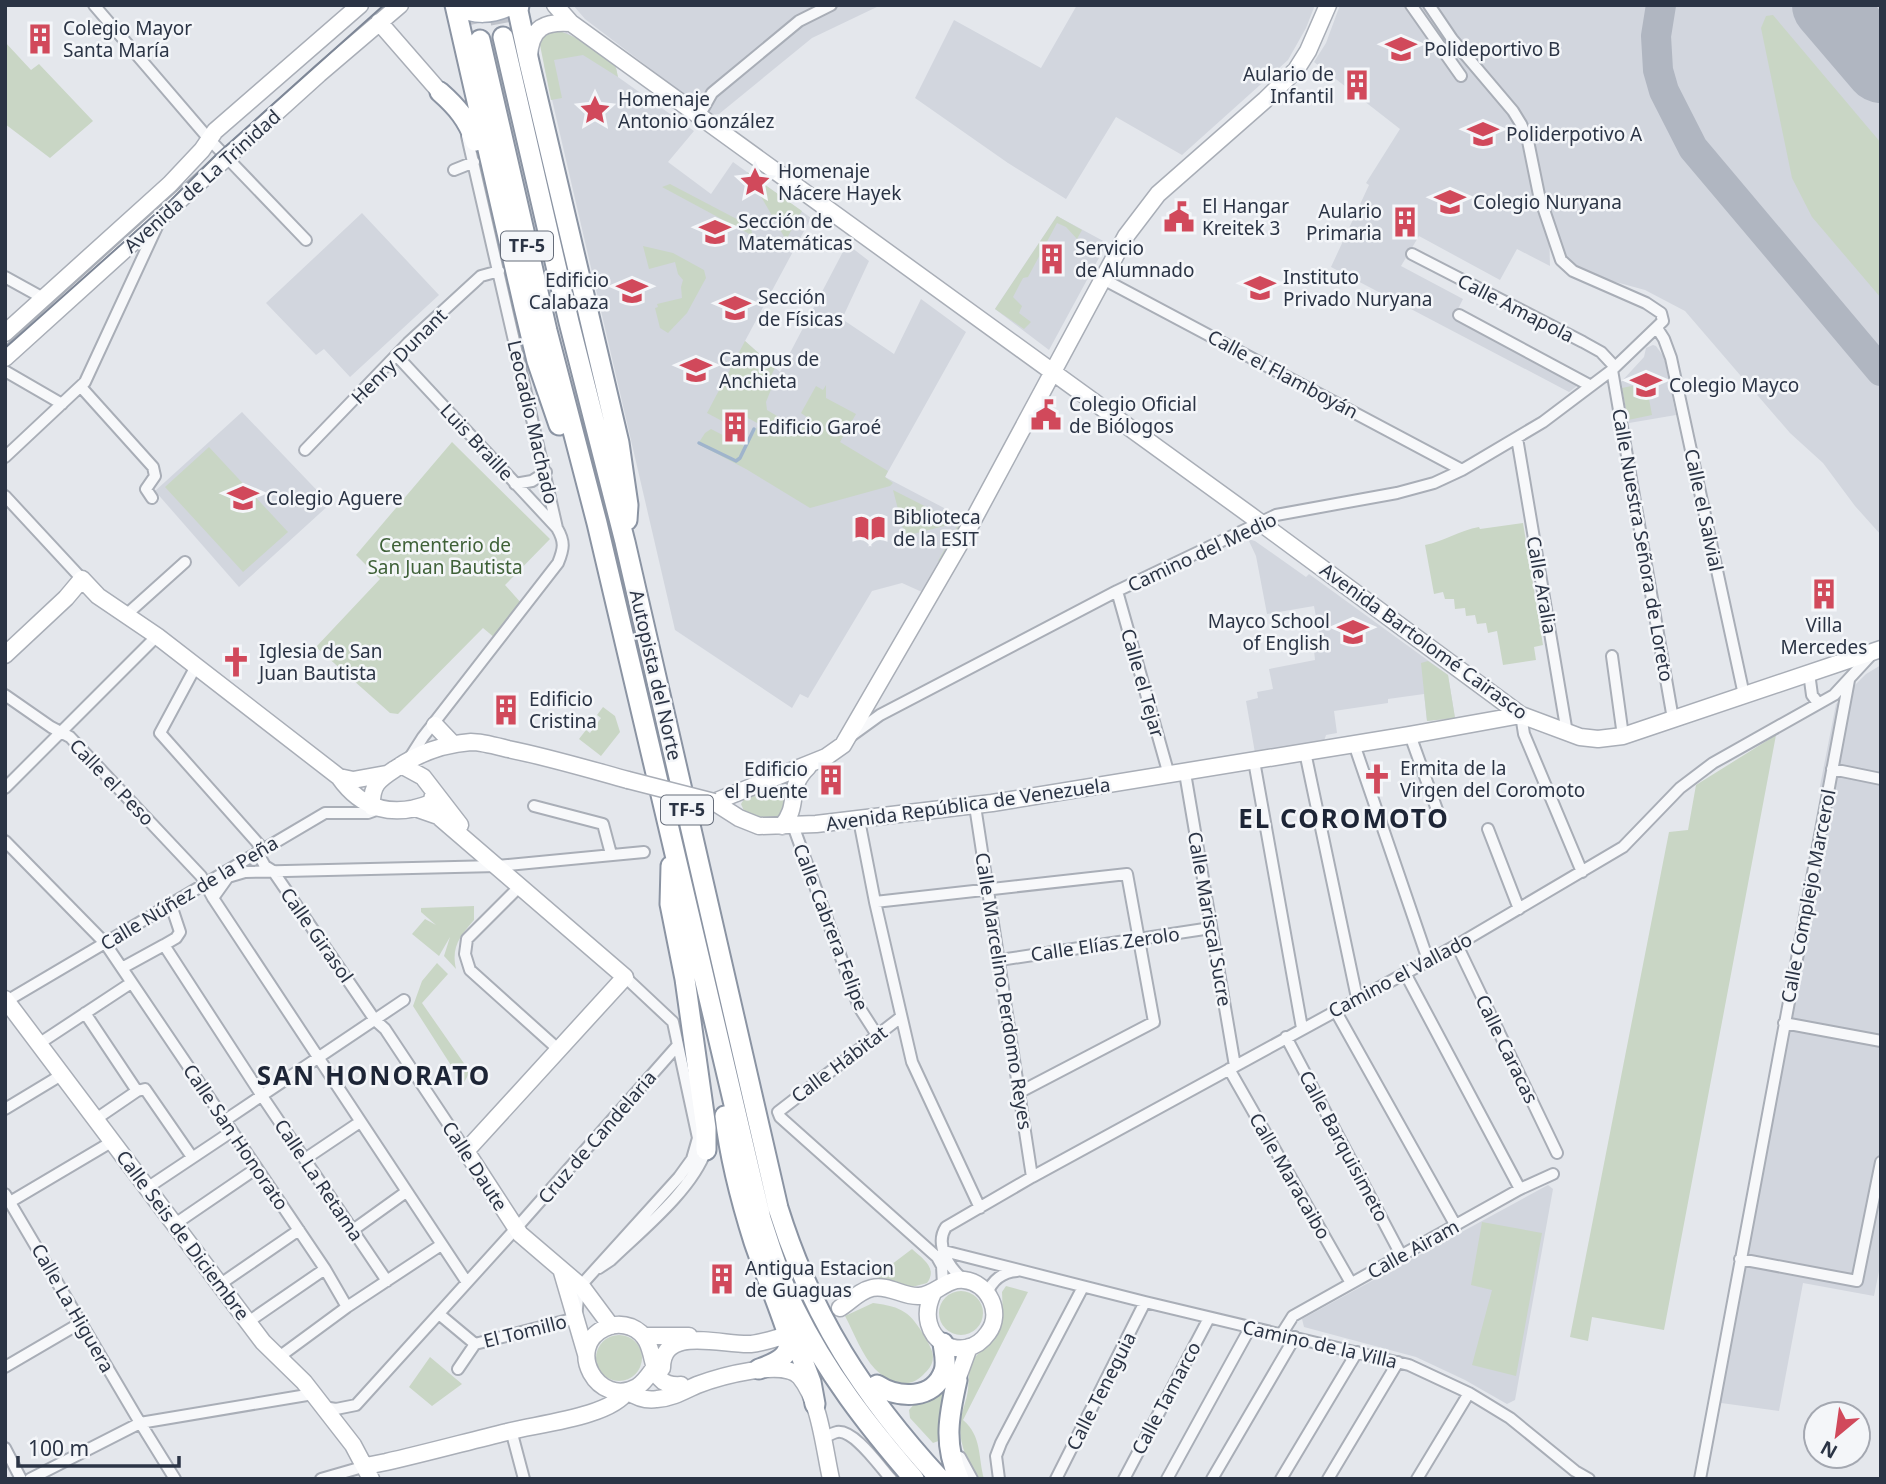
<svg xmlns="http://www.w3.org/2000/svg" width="1886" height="1484" font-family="'Noto Sans',sans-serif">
<rect width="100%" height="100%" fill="#e4e7ec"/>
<path fill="#d2d6de" d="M573 5H881L812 38 719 114 711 115 585 19Z
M1077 5H1315L1306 28 1288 60 1182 155 1116 117 1066 199 1008 163 915 98 954 20 1041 68Z
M1340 5H1424L1437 27 1512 119 1521 136 1529 172 1549 230 1550 266 1517 249 1500 280 1419 236 1401 266 1463 299 1455 315 1581 383 1569 392 1331 267 1369 185 1366 183 1400 129 1314 62 1326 43Z
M1435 5H1881V535L1855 506 1823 463 1790 433 1685 311 1645 290 1601 278 1577 267 1569 260 1563 250 1542 194 1531 132 1526 121 1453 31Z
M566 32 615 65 618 77 694 131 668 162 711 194 733 162 811 218 745 341 780 372 847 244 869 261 842 319 894 354 921 299 966 332 885 477 965 519 922 592 902 583 872 591 808 698 800 694 792 708 675 630 544 65Z
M362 213 439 295 350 377 324 349 316 355 266 303Z
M1057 216 1107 243 1049 350 995 309Z
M1653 345 1656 346 1664 357 1676 415 1629 423 1621 382 1644 357 1646 348Z
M242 412 330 504 239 587 155 491Z
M1248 539 1255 541 1306 577 1309 574 1448 675 1455 718 1427 721 1424 694 1388 699V703L1334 711 1337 733 1326 735 1324 741 1255 753 1246 701 1258 698 1257 692 1273 689 1269 669 1315 660 1313 640 1320 638 1314 606 1267 614 1256 556Z
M1881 665V1261L1874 1296 1803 1283 1779 1411 1714 1402 1830 808 1819 791 1836 704 1866 674Z
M1548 1185 1553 1189 1515 1400 1507 1404 1465 1380 1416 1357 1304 1327 1302 1319Z"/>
<path fill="#c9d6c5" d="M1773 15 1881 143V298L1812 217 1792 178 1761 28 1766 16Z
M556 30C570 33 608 54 615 66 617 69 617 74 618 77L583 55 554 60 562 98 551 100 540 45 543 37Z
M5 42 31 70 39 64 93 121 50 158 5 124Z
M747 172 802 211 786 240Z
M670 184 750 226 753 236 662 187Z
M1057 216 1082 230 1077 239 1066 227 1057 223 1028 277 1023 278 1013 297 1022 306 1019 313 1031 322 1024 329 995 309Z
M643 246 673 253 704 270 706 278 687 313 668 333 660 328 655 308 658 307 657 304 682 298 681 287 683 280 678 274 675 262 649 269Z
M745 341 775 368 767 384 772 387 766 402 767 410 782 419 776 431 788 437 794 425 802 429 808 418 801 413 816 386 823 390 826 385V398L856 414 840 442 888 471 885 477 893 483 890 486 810 508 746 469 698 444 705 433 711 429 746 447 759 424 731 409 724 422 707 413Z
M1646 383 1652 415 1628 420 1622 388Z
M452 442 550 539 505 585 522 604 495 638 483 628 398 714 390 713 316 647 380 579 356 555Z
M209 447 288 532 243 572 165 487Z
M893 490 962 525 942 560 938 561 957 527 952 524 905 536Z
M1523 523 1543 645 1534 647 1536 660 1503 665 1497 631 1488 633 1486 623 1477 624 1475 615 1466 616 1465 608 1455 609 1454 599H1445L1443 592 1434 594 1425 545C1443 542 1460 530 1479 527L1480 529Z
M1428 661 1448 675 1455 718 1427 721 1421 663Z
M603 707 615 716 620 732 601 756 579 739 586 730 590 733 601 718 597 715Z
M1776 735 1664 1330 1592 1317 1588 1341 1570 1337 1669 832 1688 830 1696 785Z
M770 788 779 789 789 800 779 819H759L744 811 741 804 746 796Z
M474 906V920C460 936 451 947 456 969L444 956 450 937 439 956 412 934 425 919 436 925 421 912V908Z
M437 963 448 974 422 1003 470 1072 463 1084 413 1006 422 981Z
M1482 1222 1542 1233 1516 1376 1472 1365 1492 1290 1471 1285Z
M912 1249C923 1259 938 1268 927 1283L912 1287 875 1277Z
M1006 1286 1028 1292 963 1420C982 1436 978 1457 984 1479H979C966 1460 957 1440 961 1417 963 1408 967 1399 968 1390 969 1381 968 1371 971 1363 974 1356 981 1352 986 1347 1004 1331 1003 1314 1002 1292Z
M939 1313a22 22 0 1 1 44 0a22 22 0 1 1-44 0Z
M873 1303C903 1307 910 1312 925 1337 928 1343 933 1350 933 1357 933 1365 928 1370 923 1375 908 1390 889 1383 875 1369 862 1355 854 1333 845 1316Z
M596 1358a23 23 0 1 1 46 0a23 23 0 1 1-46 0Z
M430 1357 462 1384 432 1406 409 1387Z
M944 1388 946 1389 941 1440 933 1443 910 1418 909 1410 916 1402Z"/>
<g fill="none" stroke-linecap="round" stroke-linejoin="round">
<path stroke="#9fb4cc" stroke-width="3.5" d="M699 443 736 461 740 458 754 429"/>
<path stroke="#b0b6c1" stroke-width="30" d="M1661 5 1656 36 1658 70 1664 91 1693 148 1881 371"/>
<path stroke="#b0b6c1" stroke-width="72" d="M1828 5 1881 67"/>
<path stroke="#bfc3cb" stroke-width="19" stroke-dasharray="19 10" stroke-linecap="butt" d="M473 5 480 40
M497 5 503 37"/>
<g stroke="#a9aeb7" stroke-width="14">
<path id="street" d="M94 5 209 139 306 240
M1411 5 1461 76
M699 116 712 93 799 21 831 5
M454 170 474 162
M1412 254 1583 342 1601 352 1615 367
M5 277 43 298
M1103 279 1462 470
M1459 315 1591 386
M1657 328 1664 339 1671 358 1744 695
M397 356 557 528
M1612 370 1673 719
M5 371 62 404
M81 387 153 467 155 476 146 489 152 498
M1517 438 1567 733
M305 450 408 343 481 276 499 271
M5 457 85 382 160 220
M515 484 532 481 546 472
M5 496 82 579
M1117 591 1169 775
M126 615 185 562
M1612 656 1623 736
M196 666 160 733 263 849
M1809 673 1812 695 1818 703
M5 695 51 727 70 737 201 876 213 898 466 1281
M1521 715 1524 734 1582 872
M1410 735 1440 818
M851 736 880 715 1117 591 1276 515 1397 493 1434 483 1462 470 1543 422 1612 370 1663 321 1661 313 1646 303 1573 271 1561 260 1539 195 1528 141 1521 124 1513 111 1452 39 1429 5
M1354 744 1428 960
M1305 752 1357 998
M409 759 423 737 558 563C564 548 565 542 557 528L467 136
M1254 761 1302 1028
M1832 769 1881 779
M1185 773 1235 1066
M5 788 157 636
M534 806 603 824 611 854
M975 806 1032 1177
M791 820 859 1007 877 1035
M859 820 875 902 912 1062 980 1208
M1488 829 1519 909
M5 841 105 943 325 1269 347 1307
M257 852 265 866 273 871 375 1020 385 1029 466 1151
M520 886 467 939 465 954 470 970 559 1050
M213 898 228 877 245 872 497 866 644 852
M875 902 1127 874 1154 1022 1020 1092
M171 905 180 932 176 938 164 945 262 1096 387 1281
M1457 945 1557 1153
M1000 960 1211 928
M122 968 164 945
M1405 973 1520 1189
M5 1002 325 813H368L379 809
M1335 1010 1456 1226
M85 1013 137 1091 145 1089 192 1157
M901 1017 778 1112 780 1117 937 1257 942 1266 943 1285
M1784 1023 1881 1041
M1286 1037 1401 1255
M40 1043 131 983
M1229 1069 1351 1283
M5 1109 63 1074
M96 1119 137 1091
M224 1121 404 1000
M305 1159 360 1122
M147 1188 231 1132
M5 1194 136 1416 175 1479
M10 1202 113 1141
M175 1224 257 1168
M353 1230 406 1192
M944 1251 1145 1302 1409 1365 1469 1393 1510 1418 1575 1471 1589 1479
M1740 1259 1857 1281 1881 1162
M599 1268 611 1260C642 1230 692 1190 706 1150
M964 1280C950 1269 934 1245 946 1227L1032 1177 1457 945 1623 847 1680 788 1713 763 1834 695 1871 655
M219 1285 299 1230
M987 1294C992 1280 1003 1272 1017 1271
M439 1314 475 1344
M248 1322 325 1269
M1281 1335 1293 1316 1520 1189 1553 1174
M279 1357 347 1307 441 1245
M5 1367 82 1322
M458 1369 475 1344 576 1318 578 1298 584 1282 679 1177 692 1159 698 1138 673 1022 625 977
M323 1407 336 1409 356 1405 520 1224 678 1045
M511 1430 524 1479
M822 1439C826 1437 832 1433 837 1432 854 1429 880 1467 891 1479
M5 1448 21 1479
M960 1457 972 1479
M30 1479 140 1423 313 1394
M321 1479 366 1466
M999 1479 996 1456 1001 1443 1083 1287
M1056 1479 1145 1302
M1124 1479 1209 1318
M1167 1479 1250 1328
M1212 1479 1295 1337
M1281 1479 1357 1352
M1328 1479 1398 1362
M1417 1479 1469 1393
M1700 1479 1849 680"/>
</g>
<g stroke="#a9aeb7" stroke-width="19">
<path id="secondary" d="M555 5 571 23 1250 515 1521 715 1580 737 1598 739 1623 736 1881 649
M379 22 440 92
M529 56C531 27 545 21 571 23
M5 333 170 184 202 150 215 131 360 5
M5 358 319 74 400 5
M5 655 66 598 82 579 98 596 157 636 339 777C362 810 394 818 431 803L434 792
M435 725 453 744
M401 765 423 777 460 825
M339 777 353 780 386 774
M714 802 826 757 843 745 970 526 1126 236 1158 194 1265 100 1296 70 1308 51 1328 5
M714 802 739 818 759 826 816 824 992 803 1410 735 1521 715
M372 807C371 785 378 780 395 769 417 754 444 744 471 742 482 742 496 746 508 749 548 757 588 769 628 780
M415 808 438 816 625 977 466 1151 520 1234 582 1287 611 1326
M782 826C801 804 785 789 808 767
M5 999 263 1342 304 1382 353 1445 371 1479
M562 1272 586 1354
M840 1308C851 1301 859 1291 872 1288 888 1284 903 1297 919 1296 936 1295 946 1278 964 1280 989 1283 1003 1313 988 1333 964 1368 911 1339 933 1293
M644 1336H689
M662 1358C653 1367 648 1380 637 1387 598 1409 564 1347 605 1328 613 1324 623 1324 631 1327 665 1341 640 1388 681 1385
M662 1368C662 1324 724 1346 751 1344 762 1343 773 1339 784 1336
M957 1380 969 1347
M627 1391C636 1397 646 1401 657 1399 672 1398 684 1391 697 1385 718 1377 784 1358 800 1377 820 1401 824 1448 831 1479
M366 1466 386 1462C426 1453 466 1442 507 1432 536 1424 611 1417 627 1391"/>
</g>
<g stroke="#a3abb8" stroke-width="21">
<path id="primary" d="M455 5C475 16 492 15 512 5"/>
</g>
<g stroke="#8b94a3" stroke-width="23">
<path id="highway" d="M455 5 524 307 537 361 559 425
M519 5 518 11 529 62 619 443 628 505 627 520
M503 37 569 322 625 542 778 1208C812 1317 863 1395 940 1479
M480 40 547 331 597 523 761 1219C771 1249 780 1280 795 1309 826 1372 868 1426 914 1479
M440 92C457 107 468 120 475 141
M671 866 670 904 685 979 706 1128V1150
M725 1116C730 1159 741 1201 754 1242 765 1274 779 1306 789 1338 791 1358 775 1363 759 1369
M792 1332 811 1382 815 1404
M957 1380C949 1415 943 1444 959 1479
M877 1385C899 1399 934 1400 944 1371 947 1362 944 1352 943 1343"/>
</g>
<use href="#street" stroke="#f7f8fa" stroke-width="10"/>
<use href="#secondary" stroke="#fff" stroke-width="16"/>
<use href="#primary" stroke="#fff" stroke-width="18"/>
<use href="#highway" stroke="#fff" stroke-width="19"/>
<path stroke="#7d8696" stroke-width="2" d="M5 348 171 200 216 155 384 5"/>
<g stroke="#a9aeb7" stroke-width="19" stroke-linecap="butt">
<path id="secondary-bridge" d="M628 780 714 802"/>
</g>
<use href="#secondary-bridge" stroke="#fff" stroke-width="16"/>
</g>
<defs>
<g id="building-bare" transform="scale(2.415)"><path d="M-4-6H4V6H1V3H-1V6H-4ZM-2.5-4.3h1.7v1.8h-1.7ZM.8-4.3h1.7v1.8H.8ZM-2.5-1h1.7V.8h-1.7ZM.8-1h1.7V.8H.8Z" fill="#d1495b" stroke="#f4f6f9" stroke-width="2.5" paint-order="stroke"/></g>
<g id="school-bare" transform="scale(2.415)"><path d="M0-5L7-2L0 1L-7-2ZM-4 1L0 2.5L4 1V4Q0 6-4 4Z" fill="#d1495b" stroke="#f4f6f9" stroke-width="2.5" paint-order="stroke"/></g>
<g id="sight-bare" transform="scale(2.415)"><path d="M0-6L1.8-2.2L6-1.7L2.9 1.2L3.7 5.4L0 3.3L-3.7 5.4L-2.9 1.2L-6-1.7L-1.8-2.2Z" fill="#d1495b" stroke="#f4f6f9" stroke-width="2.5" paint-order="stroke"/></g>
<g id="civic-bare" transform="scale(2.415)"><path d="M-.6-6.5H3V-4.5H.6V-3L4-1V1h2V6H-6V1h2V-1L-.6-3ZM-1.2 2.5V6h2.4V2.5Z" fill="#d1495b" stroke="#f4f6f9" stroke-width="2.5" paint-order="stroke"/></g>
<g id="university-bare" transform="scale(2.415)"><path d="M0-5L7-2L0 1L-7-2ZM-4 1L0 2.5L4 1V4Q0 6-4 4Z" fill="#d1495b" stroke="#f4f6f9" stroke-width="2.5" paint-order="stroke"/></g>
<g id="library-bare" transform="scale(2.415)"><path d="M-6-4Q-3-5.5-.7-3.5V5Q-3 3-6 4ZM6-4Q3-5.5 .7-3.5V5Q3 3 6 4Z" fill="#d1495b" stroke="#f4f6f9" stroke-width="2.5" paint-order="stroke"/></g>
<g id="church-bare" transform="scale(2.415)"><path d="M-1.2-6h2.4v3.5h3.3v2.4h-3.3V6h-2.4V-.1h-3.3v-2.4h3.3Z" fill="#d1495b" stroke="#f4f6f9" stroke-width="2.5" paint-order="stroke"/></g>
</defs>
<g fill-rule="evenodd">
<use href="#building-bare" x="40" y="39"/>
<use href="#school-bare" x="1401" y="49"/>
<use href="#building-bare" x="1357" y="85"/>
<use href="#sight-bare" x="595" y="110"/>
<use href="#school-bare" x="1483" y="134"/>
<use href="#sight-bare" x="755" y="182"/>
<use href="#school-bare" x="1450" y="202"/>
<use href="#civic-bare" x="1179" y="217"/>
<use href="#building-bare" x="1405" y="222"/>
<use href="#university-bare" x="715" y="232"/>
<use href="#building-bare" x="1052" y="259"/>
<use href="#school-bare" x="1260" y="288"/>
<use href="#university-bare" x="632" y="291"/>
<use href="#university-bare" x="735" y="308"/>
<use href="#university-bare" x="696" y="370"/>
<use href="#school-bare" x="1646" y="385"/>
<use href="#civic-bare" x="1046" y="415"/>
<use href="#building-bare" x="735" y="427"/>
<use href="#school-bare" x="243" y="498"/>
<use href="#library-bare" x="870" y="528"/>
<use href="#building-bare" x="1824" y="594"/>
<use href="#school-bare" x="1353" y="632"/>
<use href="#church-bare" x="236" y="662"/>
<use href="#building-bare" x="506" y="710"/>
<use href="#church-bare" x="1377" y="779"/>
<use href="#building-bare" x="831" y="780"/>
<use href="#building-bare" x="722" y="1279"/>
</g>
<g text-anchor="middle" stroke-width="5" stroke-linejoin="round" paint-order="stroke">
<g fill="#f4f6f9" stroke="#676e7b" stroke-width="2">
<rect x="501" y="231.5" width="52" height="29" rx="5"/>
<rect x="661" y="795.5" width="52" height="29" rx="5"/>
</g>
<g font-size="18" font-weight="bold" fill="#2b3445">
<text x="527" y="252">TF-5</text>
<text x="687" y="816">TF-5</text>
</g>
<g font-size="19" fill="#2b3445" stroke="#f4f6f9" text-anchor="start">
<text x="63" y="35">Colegio Mayor<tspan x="63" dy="22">Santa María</tspan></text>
<text x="1424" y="56">Polideportivo B</text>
<text x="1334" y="81" text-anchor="end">Aulario de<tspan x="1334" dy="22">Infantil</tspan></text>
<text x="618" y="106">Homenaje<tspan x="618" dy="22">Antonio González</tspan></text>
<text x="1506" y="141">Poliderpotivo A</text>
<text x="778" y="178">Homenaje<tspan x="778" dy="22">Nácere Hayek</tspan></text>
<text x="1473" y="209">Colegio Nuryana</text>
<text x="1202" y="213">El Hangar<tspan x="1202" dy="22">Kreitek 3</tspan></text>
<text x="1382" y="218" text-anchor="end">Aulario<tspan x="1382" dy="22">Primaria</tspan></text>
<text x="738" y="228">Sección de<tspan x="738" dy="22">Matemáticas</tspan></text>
<text x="1075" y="255">Servicio<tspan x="1075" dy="22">de Alumnado</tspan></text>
<text x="1283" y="284">Instituto<tspan x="1283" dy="22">Privado Nuryana</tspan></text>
<text x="609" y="287" text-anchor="end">Edificio<tspan x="609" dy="22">Calabaza</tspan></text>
<text x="758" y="304">Sección<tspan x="758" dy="22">de Físicas</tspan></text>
<text x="719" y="366">Campus de<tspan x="719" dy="22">Anchieta</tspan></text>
<text x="1669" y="392">Colegio Mayco</text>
<text x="1069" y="411">Colegio Oficial<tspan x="1069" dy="22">de Biólogos</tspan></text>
<text x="758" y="434">Edificio Garoé</text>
<text x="266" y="505">Colegio Aguere</text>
<text x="893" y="524">Biblioteca<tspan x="893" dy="22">de la ESIT</tspan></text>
<text x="1330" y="628" text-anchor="end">Mayco School<tspan x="1330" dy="22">of English</tspan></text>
<text x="1824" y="632" text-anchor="middle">Villa<tspan x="1824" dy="22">Mercedes</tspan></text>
<text x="259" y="658">Iglesia de San<tspan x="259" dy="22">Juan Bautista</tspan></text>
<text x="529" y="706">Edificio<tspan x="529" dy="22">Cristina</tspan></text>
<text x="1400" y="775">Ermita de la<tspan x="1400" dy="22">Virgen del Coromoto</tspan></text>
<text x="808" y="776" text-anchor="end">Edificio<tspan x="808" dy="22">el Puente</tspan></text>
<text x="745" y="1275">Antigua Estacion<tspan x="745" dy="22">de Guaguas</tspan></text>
</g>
<g font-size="19" fill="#2b3445" stroke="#f4f6f9">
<text transform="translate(202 181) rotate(-42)" y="7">Avenida de La Trinidad</text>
<text transform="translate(1516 308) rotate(27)" y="7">Calle Amapola</text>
<text transform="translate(399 356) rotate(-45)" y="7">Henry Dunant</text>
<text transform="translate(1283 374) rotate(28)" y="7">Calle el Flamboyán</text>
<text transform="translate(533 422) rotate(77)" y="7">Leocadio Machado</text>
<text transform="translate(477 442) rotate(47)" y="7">Luis Braille</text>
<text transform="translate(1704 510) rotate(78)" y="7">Calle el Salvial</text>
<text transform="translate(1643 545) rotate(80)" y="7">Calle Nuestra Señora de Loreto</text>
<text transform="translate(1202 552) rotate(-25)" y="7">Camino del Medio</text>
<text transform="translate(1542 585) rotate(80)" y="7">Calle Aralia</text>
<text transform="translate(1424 641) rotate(36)" y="7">Avenida Bartolomé Cairasco</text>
<text transform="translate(656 675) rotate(77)" y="7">Autopista del Norte</text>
<text transform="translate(1143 683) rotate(74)" y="7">Calle el Tejar</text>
<text transform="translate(112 782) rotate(46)" y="7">Calle el Peso</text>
<text transform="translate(968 804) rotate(-8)" y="7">Avenida República de Venezuela</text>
<text transform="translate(189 893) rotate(-31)" y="7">Calle Núñez de la Peña</text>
<text transform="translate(1808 896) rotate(-79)" y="7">Calle Complejo Marcerol</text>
<text transform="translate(1210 919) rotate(80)" y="7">Calle Mariscal Sucre</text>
<text transform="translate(831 927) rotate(69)" y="7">Calle Cabrera Felipe</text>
<text transform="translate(317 935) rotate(55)" y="7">Calle Girasol</text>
<text transform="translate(1105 944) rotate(-8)" y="7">Calle Elías Zerolo</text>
<text transform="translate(1400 975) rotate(-28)" y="7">Camino el Vallado</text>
<text transform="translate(1004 991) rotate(81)" y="7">Calle Marcelino Perdomo Reyes</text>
<text transform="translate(1507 1049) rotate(64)" y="7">Calle Caracas</text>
<text transform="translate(839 1064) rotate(-37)" y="7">Calle Hábitat</text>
<text transform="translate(236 1137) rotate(56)" y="7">Calle San Honorato</text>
<text transform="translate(597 1137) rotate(-49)" y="7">Cruz de Candelaria</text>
<text transform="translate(1344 1146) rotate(62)" y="7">Calle Barquisimeto</text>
<text transform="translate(475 1166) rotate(57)" y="7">Calle Daute</text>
<text transform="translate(1290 1176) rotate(60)" y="7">Calle Maracaibo</text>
<text transform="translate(319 1180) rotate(56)" y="7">Calle La Retama</text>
<text transform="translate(183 1235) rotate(53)" y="7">Calle Seis de Diciembre</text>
<text transform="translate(1413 1249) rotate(-29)" y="7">Calle Airam</text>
<text transform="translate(73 1308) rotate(60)" y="7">Calle La Higuera</text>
<text transform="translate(525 1331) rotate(-14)" y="7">El Tomillo</text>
<text transform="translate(1320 1344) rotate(13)" y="7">Camino de la Villa</text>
<text transform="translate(1101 1391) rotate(-63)" y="7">Calle Teneguia</text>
<text transform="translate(1166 1398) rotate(-62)" y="7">Calle Tamarco</text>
</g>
<g font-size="19" fill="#3f6138" stroke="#f4f6f9">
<text x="445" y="552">Cementerio de<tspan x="445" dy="22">San Juan Bautista</tspan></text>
</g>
<g font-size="26" font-weight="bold" letter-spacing="2" fill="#1d2536" stroke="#f4f6f9">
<text x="1344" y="828">EL COROMOTO</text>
<text x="374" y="1085">SAN HONORATO</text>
</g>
</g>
<rect width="1886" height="1484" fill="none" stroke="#2b3445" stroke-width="14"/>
<g transform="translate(1837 1435) rotate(209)"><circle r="33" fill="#f4f6f9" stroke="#a4a8b1" stroke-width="2"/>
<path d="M0-5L12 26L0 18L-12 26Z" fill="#d1495b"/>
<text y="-10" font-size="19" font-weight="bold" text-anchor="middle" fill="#2b3445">N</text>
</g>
<path d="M18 1456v10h161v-10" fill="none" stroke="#2b3445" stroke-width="3.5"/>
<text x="28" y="1456" font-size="21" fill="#2b3445" stroke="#f4f6f9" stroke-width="5" paint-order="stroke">100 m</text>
</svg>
